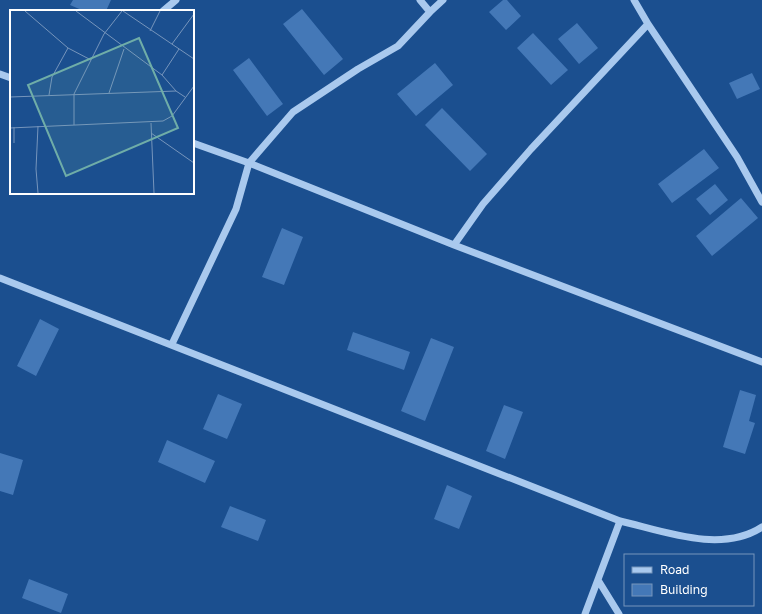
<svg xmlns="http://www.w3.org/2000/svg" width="762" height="614" font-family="'Golos Text',sans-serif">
<rect width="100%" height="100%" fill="#1b4f8f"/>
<path fill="#4478b7" d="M73 0H111L106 11H84L70 5Z
M503 0H507L521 16 506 30 489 12Z
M302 9 343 59 324 75 283 24Z
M577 23 598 48 579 64 558 39Z
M533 33 568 70 551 85 517 48Z
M249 58 283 104 267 116 233 70Z
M435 63 453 85 416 116 397 94Z
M752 73 760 89 737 99 729 83Z
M442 108 487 154 470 171 425 125Z
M704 149 719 168 672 203 658 184Z
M715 184 728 200 710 215 696 199Z
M741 198 758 218 712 256 696 236Z
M282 228 303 237 284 285 262 277Z
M40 319 59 329 36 376 17 366Z
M353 332 410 352 404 370 347 350Z
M431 338 454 347 425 421 401 411Z
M740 390 756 395 749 421 755 423 745 454 723 447Z
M218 394 242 404 227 439 203 429Z
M504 405 523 412 505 459 486 451Z
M167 440 215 461 205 483 158 462Z
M0 453 23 460 13 495 0 491Z
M447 485 472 496 459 529 434 519Z
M230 506 266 520 258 541 221 527Z
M29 579 68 594 61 613 22 598Z"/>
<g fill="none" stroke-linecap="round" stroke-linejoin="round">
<path stroke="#a9c9ee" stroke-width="7" d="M420 0 430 12 443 0
M634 0 648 24 737 157 762 202
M163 11 176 0
M0 74 11 78
M193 143 249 163 454 245 762 362
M454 245 483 204 531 149 648 24
M0 278 620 521C663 531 721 554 762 527
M172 344 236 209 249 163 293 112 358 69 398 46 430 12
M598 580 619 614
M585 614 620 521"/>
</g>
<g transform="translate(10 10)">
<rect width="184" height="184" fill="#1b4f8f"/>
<path fill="none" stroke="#7695bc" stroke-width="1" d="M15 1 58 38 81 50 94 24 112 1M66 1 152 65 166 81M113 1 184 49M140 21 150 1M162 34 184 4M152 65 169 39M99 83 114 39M39 85 42 67 58 38M0 87 166 81 175 87M141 113 144 183M64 115V84L81 50M4 117V133M0 118 153 111 162 106 184 76M141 123 184 153M28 183 26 159 28 116"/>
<path fill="#6fada8" fill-opacity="0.15" stroke="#6fada8" stroke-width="2" d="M129 28 168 118 56 166 18 75Z"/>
<rect width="184" height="184" fill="none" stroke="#fff" stroke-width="2"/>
</g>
<rect x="624" y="554" width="130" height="52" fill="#1b4f8f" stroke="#7695bc"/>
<rect x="632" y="567" width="20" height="6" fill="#a9c9ee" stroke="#7695bc"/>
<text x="660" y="574" font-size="12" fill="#ffffff">Road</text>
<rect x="632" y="584" width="20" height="12" fill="#4478b7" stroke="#7695bc"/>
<text x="660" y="594" font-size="12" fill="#ffffff">Building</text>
</svg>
